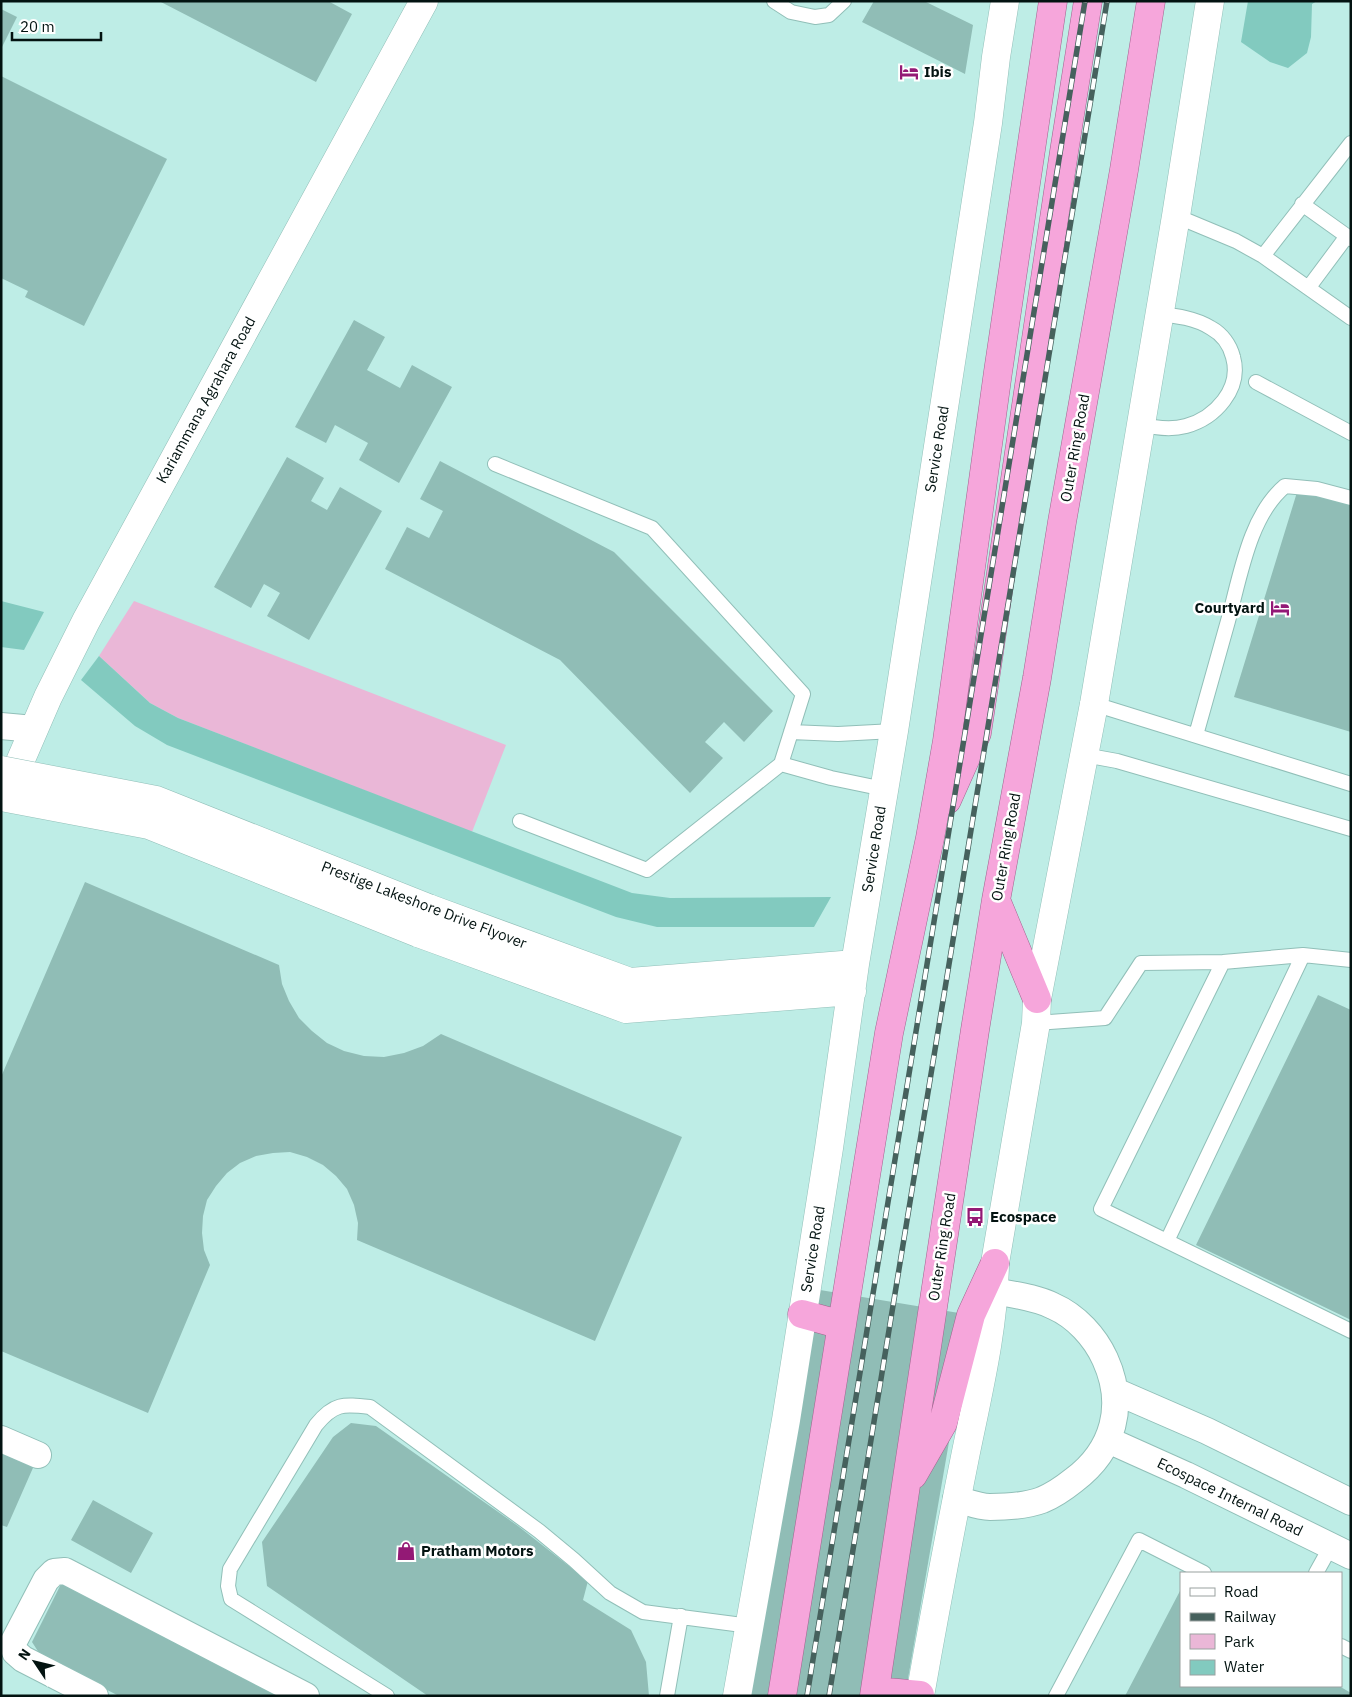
<svg xmlns="http://www.w3.org/2000/svg" width="1352" height="1697" font-family="'IBM Plex Sans',sans-serif">
<rect width="100%" height="100%" fill="#beede6"/>
<path fill="#eab7d7" d="M134 601 506 745 472 832 178 718 150 703 99 656Z"/>
<path fill="#82cabf" d="M1248 1H1317L1312 4 1311 37 1307 53 1288 68 1270 62 1241 42Z
M1 601 44 612 24 650 1 647Z
M99 656 150 703 178 718 632 893 670 898 831 897 814 927H657L616 917 167 745 135 726 81 680Z"/>
<path fill="#90bdb6" d="M159 1H328L352 14 316 82Z
M874 1H924L973 25 965 74 862 22Z
M1 9 17 17 1 49Z
M1 76 167 159 84 326 25 297 28 291 1 278Z
M354 320 385 337 367 370 400 388 412 365 452 387 399 483 359 460 368 443 335 425 326 443 295 427Z
M287 457 324 478 311 501 327 510 340 487 382 511 309 640 267 616 280 593 264 584 251 608 214 587Z
M440 461 614 552 773 711 744 742 724 722 705 742 723 758 690 793 560 660 385 569 407 527 429 538 443 511 420 499Z
M1298 489 1351 505V732L1234 697Z
M85 882 279 965 282 984 289 1001 299 1018 312 1031 327 1043 344 1051 364 1056 384 1057 404 1053 423 1046 441 1034 682 1137 595 1341 357 1240 358 1223 354 1205 347 1189 336 1176 323 1165 307 1157 290 1152 273 1153 256 1156 240 1163 227 1173 216 1186 207 1200 203 1216 202 1233 204 1250 210 1265 148 1413 1 1351V1077Z
M1318 995 1351 1010V1320L1196 1245Z
M808 1288 971 1315 905 1696H738Z
M351 1423 376 1426 518 1526 588 1581 583 1600 631 1630 646 1662 649 1696H428L267 1586 262 1542 333 1437Z
M1 1446 36 1461 7 1527 1 1525Z
M93 1500 153 1533 131 1573 71 1540Z
M61 1584 281 1696H119L41 1656 32 1642Z
M1181 1589V1686H1339L1351 1693V1696H1125Z"/>
<g fill="none" stroke-linecap="round" stroke-linejoin="round">
<g stroke="#91bfb8" stroke-width="16">
<path id="service" d="M774 1 791 12 815 17 829 15 844 1
M1302 204 1351 239
M1176 216 1236 241 1263 256 1351 318
M1263 256 1351 143
M1309 287 1347 236
M1256 382 1351 433
M1140 424C1155 428 1171 430 1186 426 1215 418 1242 389 1233 357 1230 345 1222 334 1211 328 1195 318 1177 316 1159 314
M495 464 652 528 803 694 781 764 647 870 520 821
M1094 704 1351 784
M791 732 838 734 894 731
M1196 735C1207 697 1217 659 1228 621 1240 578 1249 516 1285 486L1317 489 1351 498
M1084 755 1117 761 1351 829
M781 764 831 778 884 789
M1223 962 1101 1209 1351 1331
M1036 1023 1105 1018 1141 963 1223 962 1303 955 1351 960
M1167 1241 1303 955
M1316 1573 1331 1546
M1341 1646 1351 1651
M387 1696 231 1599 228 1586 230 1569 316 1425C334 1403 343 1404 370 1407L539 1531 574 1560 610 1593 643 1612 750 1626
M667 1696 681 1616
M1056 1696 1139 1540 1204 1573"/>
</g>
<g stroke="#91bfb8" stroke-width="28">
<path id="minor" d="M1 726 34 729
M1115 1391 1207 1431 1351 1502
M1 1439 38 1455
M1108 1440 1186 1475 1351 1556
M956 1499C967 1502 979 1507 990 1507 1006 1507 1026 1506 1042 1500 1054 1495 1064 1488 1074 1480 1114 1450 1126 1405 1105 1359 1095 1337 1076 1316 1053 1306 1035 1297 1014 1295 994 1291
M95 1696 23 1659 15 1652 13 1643 46 1580 54 1572 65 1571 306 1696"/>
</g>
<g stroke="#91bfb8" stroke-width="29">
<path id="tertiary" d="M6 794 48 697 86 621 424 1
M428 908 630 982 855 964
M418 933 626 1009 852 991
M737 1696 786 1420 829 1148 855 964 894 731 988 123 996 57 1005 1
M920 1696C934 1616 949 1537 965 1457 978 1393 994 1329 995 1263L1036 1023 1037 999 1094 704 1176 216 1210 1"/>
</g>
<g stroke="#a0648e" stroke-width="29">
<path id="trunk" d="M947 800 977 733 1064 152 1088 1
M996 900 1037 999
M802 1314 842 1325
M913 1475 943 1423 971 1315 995 1263
M875 1691 920 1695
M782 1696 889 1033 930 838 947 741 998 372 1053 1
M874 1696 975 1030 996 900 1037 678 1062 522 1124 170 1151 1"/>
</g>
<use href="#service" stroke="#fff" stroke-width="14"/>
<use href="#minor" stroke="#fff" stroke-width="26"/>
<use href="#tertiary" stroke="#fff" stroke-width="28"/>
<use href="#trunk" stroke="#f6a6db" stroke-width="28"/>
<g stroke="#46615d" stroke-width="5.5">
<path id="rail" d="M807 1696 1085 1
M829 1696 1107 1"/>
</g>
<use href="#rail" stroke="#fff" stroke-width="4" stroke-dasharray="11" stroke-linecap="butt"/>
<g stroke="#91bfb8" stroke-width="29" stroke-linecap="butt">
<path id="tertiary-bridge" d="M1 770 156 800 428 908
M1 797 149 825 418 933"/>
</g>
<use href="#tertiary-bridge" stroke="#fff" stroke-width="28"/>
</g>
<defs>
<g id="hotel-bare" transform="scale(1.5)"><path d="M-6-4.5h1.5V1H6V5H4.5V3h-9V5H-6ZM-4 0a1.8 1.8 0 1 1 3.6 0ZM.5 0V-2.5h3Q6-2.5 6 0Z" fill="#931975" stroke="#fff" stroke-width="2.5" paint-order="stroke"/></g>
<g id="bus-bare" transform="scale(1.5)"><path d="M-5-6H5V4H4V6H2V4H-2V6H-4V4H-5ZM-3.5-4V0h7V-4ZM-3.5 1.2v1.5H-2V1.2ZM2 1.2v1.5H3.5V1.2Z" fill="#931975" stroke="#fff" stroke-width="2.5" paint-order="stroke"/></g>
<g id="shop-bare" transform="scale(1.5)"><path d="M-5-2.5h2.3a2.7 3.5 0 0 1 5.4 0H5L5.5 6h-11ZM-1.5-2.5h3a1.5 2.3 0 0 0-3 0Z" fill="#931975" stroke="#fff" stroke-width="2.5" paint-order="stroke"/></g>
</defs>
<g fill-rule="evenodd">
<use href="#hotel-bare" x="909" y="72"/>
<use href="#hotel-bare" x="1280" y="608"/>
<use href="#bus-bare" x="975" y="1217"/>
<use href="#shop-bare" x="406" y="1551"/>
</g>
<g text-anchor="middle" stroke-width="5" stroke-linejoin="round" paint-order="stroke">
<g font-size="15" font-weight="bold" fill="#031311" stroke="#fff" text-anchor="start">
<text x="924" y="77">Ibis</text>
<text x="1265" y="613" text-anchor="end">Courtyard</text>
<text x="990" y="1222">Ecospace</text>
<text x="421" y="1556">Pratham Motors</text>
</g>
<g font-size="15" fill="#031311" stroke="#fff">
<text transform="translate(206 400) rotate(-61)" y="5">Kariammana Agrahara Road</text>
<text transform="translate(1075 448) rotate(-80)" y="5">Outer Ring Road</text>
<text transform="translate(937 449) rotate(-81)" y="5">Service Road</text>
<text transform="translate(1006 847) rotate(-80)" y="5">Outer Ring Road</text>
<text transform="translate(874 849) rotate(-81)" y="5">Service Road</text>
<text transform="translate(424 905) rotate(21)" y="5">Prestige Lakeshore Drive Flyover</text>
<text transform="translate(942 1247) rotate(-81)" y="5">Outer Ring Road</text>
<text transform="translate(813 1249) rotate(-81)" y="5">Service Road</text>
<text transform="translate(1230 1497) rotate(26)" y="5">Ecospace Internal Road</text>
</g>
</g>
<rect width="1352" height="1697" fill="none" stroke="#031311" stroke-width="5"/>
<rect x="1180" y="1572" width="162" height="115" fill="#ffffff" stroke="#9aa1a0"/>
<rect x="1190" y="1588" width="25" height="8" fill="#ffffff" stroke="#9aa1a0"/>
<text x="1224" y="1597" font-size="15" fill="#031311">Road</text>
<rect x="1190" y="1613" width="25" height="8" fill="#46615d" stroke="#9aa1a0"/>
<text x="1224" y="1622" font-size="15" fill="#031311">Railway</text>
<rect x="1190" y="1634" width="25" height="15" fill="#eab7d7" stroke="#9aa1a0"/>
<text x="1224" y="1647" font-size="15" fill="#031311">Park</text>
<rect x="1190" y="1660" width="25" height="15" fill="#82cabf" stroke="#9aa1a0"/>
<text x="1224" y="1672" font-size="15" fill="#031311">Water</text>
<g transform="translate(35 1662) rotate(305)" stroke="#ffffff" stroke-width="4" paint-order="stroke">
<path d="M0-4L9 19L0 12L-9 19Z" fill="#031311"/>
<text y="-8" font-size="14" font-weight="bold" text-anchor="middle" fill="#031311">N</text>
</g>
<path d="M12 32v8h89v-8" fill="none" stroke="#031311" stroke-width="2.5"/>
<text x="20" y="32" font-size="15" fill="#031311" stroke="#ffffff" stroke-width="4" paint-order="stroke">20 m</text>
</svg>
